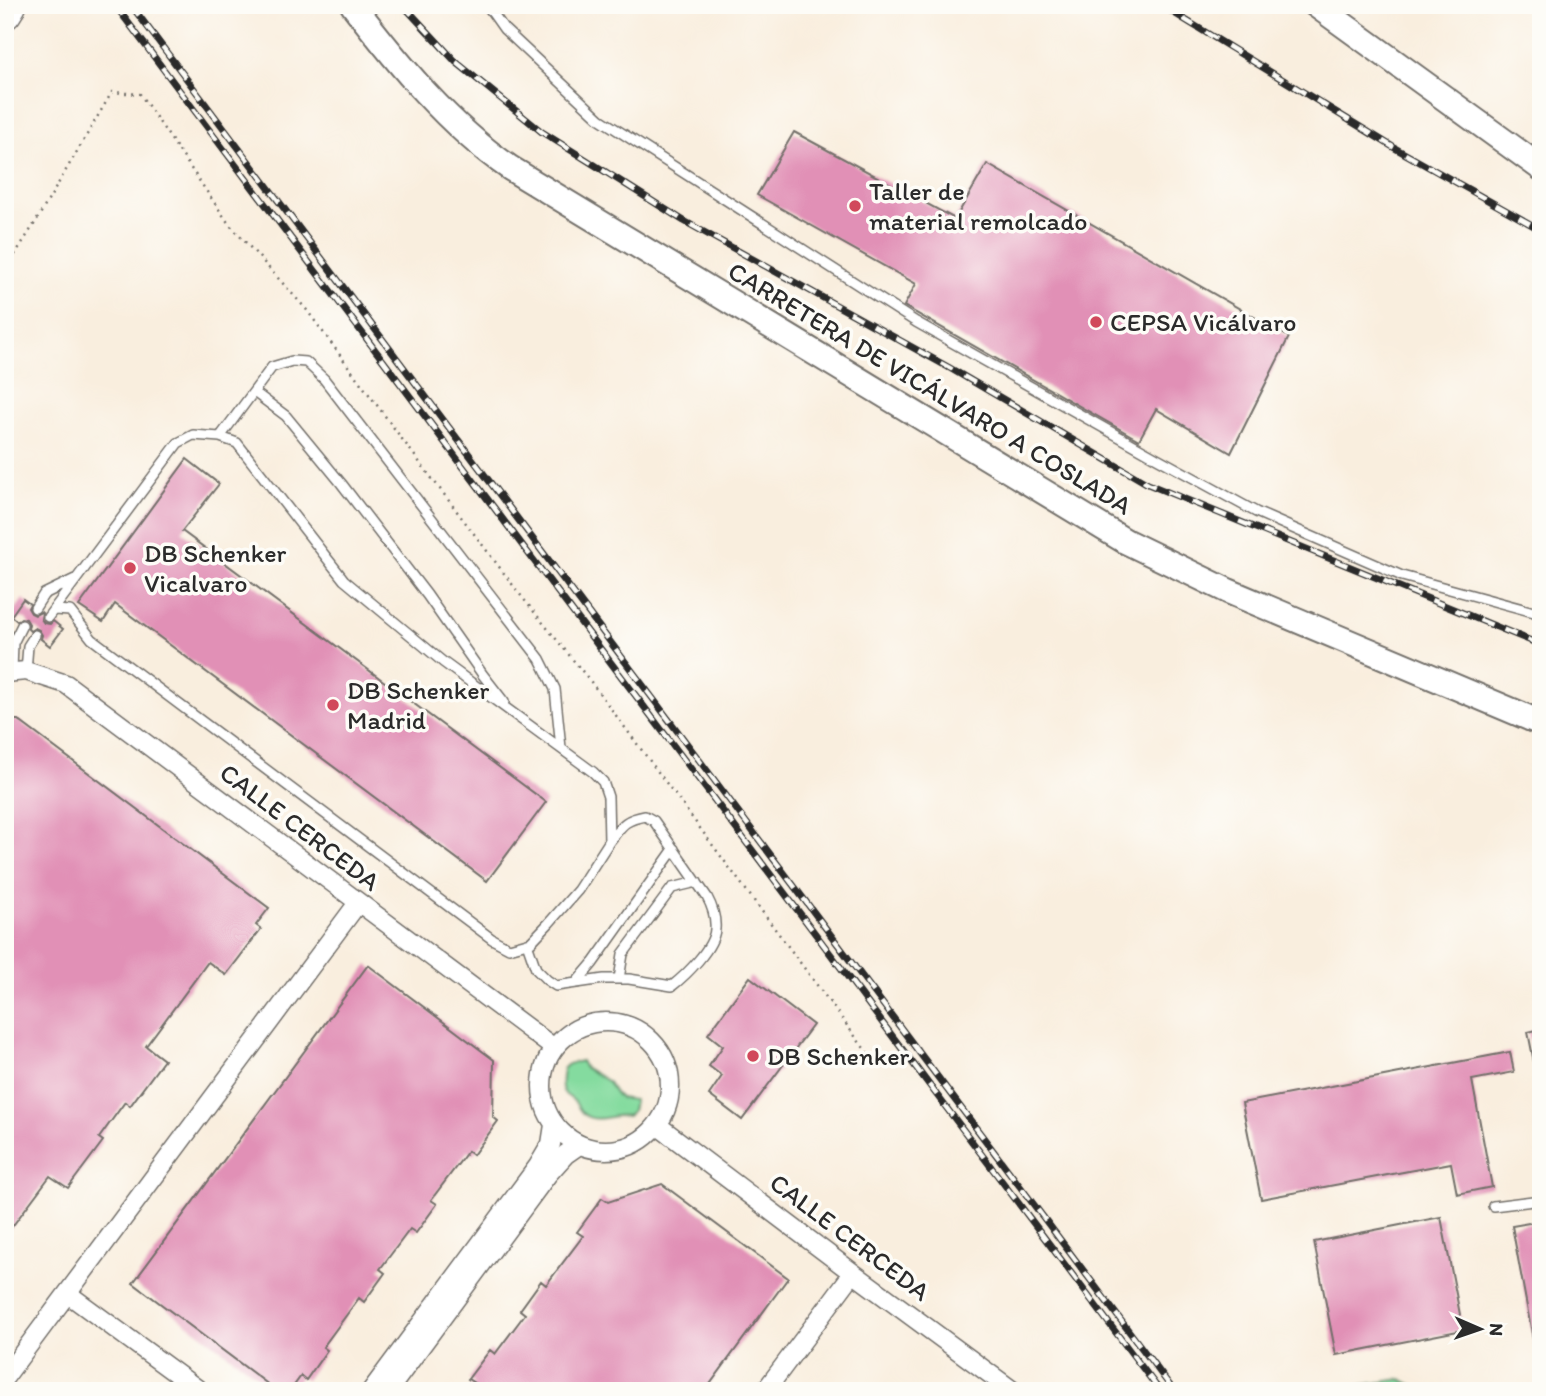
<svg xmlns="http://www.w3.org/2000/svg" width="1546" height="1396" font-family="Itim,sans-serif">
<rect width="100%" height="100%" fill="#fdfcf7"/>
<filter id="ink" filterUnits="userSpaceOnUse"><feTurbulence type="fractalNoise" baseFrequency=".0143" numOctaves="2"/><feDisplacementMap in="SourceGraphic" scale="14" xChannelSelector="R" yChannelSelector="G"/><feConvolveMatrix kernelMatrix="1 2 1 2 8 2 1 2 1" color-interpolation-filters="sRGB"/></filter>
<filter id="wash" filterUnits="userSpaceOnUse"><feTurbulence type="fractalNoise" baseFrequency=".00686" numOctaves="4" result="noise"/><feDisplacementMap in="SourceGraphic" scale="28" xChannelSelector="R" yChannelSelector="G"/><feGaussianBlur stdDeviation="1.57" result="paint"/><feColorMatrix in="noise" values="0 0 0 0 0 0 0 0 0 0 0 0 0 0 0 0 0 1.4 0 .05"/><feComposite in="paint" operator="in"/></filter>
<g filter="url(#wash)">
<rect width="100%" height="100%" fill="#f9eede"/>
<path fill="#84db9f" stroke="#588365" stroke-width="2" d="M581 1061 584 1067 607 1081 615 1093 620 1098 634 1100 632 1111 628 1116C615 1113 597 1124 585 1115 580 1112 578 1106 575 1102 572 1099 569 1097 566 1095 559 1088 562 1078 563 1069L568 1064Z
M1401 1379 1424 1391H1323Z"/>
<g id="blocks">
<path fill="#e190b6" d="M794 132 955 219 987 164 1289 337 1231 453 1156 409 1139 440 904 306 916 284 757 195Z
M187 459 219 484 182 531 546 802 487 881 115 604 103 622 79 606Z
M23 599 30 604 28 608 31 613 35 615 41 612 42 613 41 619 44 623 50 624 53 621 63 629 50 646 41 639 42 635 39 630 35 628 30 631 28 629 29 624 26 619 21 618 17 621 11 616Z
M10 720H18L269 908 256 925 261 929 226 975 208 962 146 1046 164 1060 130 1106 125 1102 99 1138 103 1141 68 1188 50 1176 5 1236V726Z
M368 965 494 1060 493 1117 498 1121 473 1155 468 1151 431 1200 437 1204 416 1233 410 1229 380 1269 385 1273 364 1302 359 1298 323 1347 327 1350 306 1380 301 1376 290 1391H277L133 1283Z
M750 977 813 1025 742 1120 709 1095 722 1076 709 1066 723 1046 708 1034Z
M1541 1029V1066L1535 1067 1528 1032Z
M1510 1052 1514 1072 1472 1080 1492 1187 1457 1194 1451 1163 1261 1199 1242 1103Z
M662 1184 788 1278 705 1391H468L474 1383 468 1379 490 1350 495 1354 525 1314 520 1310 541 1281 546 1285 583 1236 577 1232 602 1198 608 1202Z
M1441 1217 1463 1330 1336 1355 1314 1242Z
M1535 1222 1541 1252V1350H1535L1512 1226Z"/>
</g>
</g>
<g filter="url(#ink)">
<use href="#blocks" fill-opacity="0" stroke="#736f6a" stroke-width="2"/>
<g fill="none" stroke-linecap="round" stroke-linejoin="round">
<g stroke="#736f6a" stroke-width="12">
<path id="lane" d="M487 5 504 29 600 119 916 322 1157 458 1256 512 1402 576 1541 614
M254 392 286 416 341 483 427 595 483 675 504 702
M220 437 272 367 292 361 306 362 324 379 540 659 555 689 561 748
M35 608 44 594 75 579
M48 617 178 443 193 435 220 437 237 443 344 580 443 662 593 772 603 782 608 797 609 842 578 890 549 923 531 942 509 948 492 939 92 639 70 611 54 610
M12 671 13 643 22 625
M26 671 28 646 35 635
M527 943 536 969 547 980 556 986 604 979H629L672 986C686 975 714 948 715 929 716 917 713 908 707 897L654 821 645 816C623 820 622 826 609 842
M619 979 623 954 672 888 697 882
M576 983 593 963 674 849
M1493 1206 1541 1200"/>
</g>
<g stroke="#736f6a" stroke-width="21">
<path id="street" d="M5 673 26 671 66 684 554 1048
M542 1086a64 64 0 1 1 128 0a64 64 0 1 1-128 0Z
M657 1125 853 1273 1013 1391
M68 1294 200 1391
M5 1377 358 903
M371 1391 538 1166 551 1144 554 1125
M388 1391 548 1174 566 1154 579 1145
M765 1391 853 1273"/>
</g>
<g stroke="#736f6a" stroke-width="28">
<path id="secondary" d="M353 5C399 65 448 125 510 168L1125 541 1228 591 1541 723
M1316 5 1541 168"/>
</g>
<g stroke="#736f6a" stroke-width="35">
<path id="highway" d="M5 13 10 5"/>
</g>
<path stroke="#736f6a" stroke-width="2.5" stroke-dasharray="2 5" stroke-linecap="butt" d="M5 265 12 259 35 223 112 92 140 94 229 224 306 309 402 439 522 597 591 682 875 1063"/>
<use href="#lane" stroke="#fff" stroke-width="9"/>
<use href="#street" stroke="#fff" stroke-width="18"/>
<use href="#secondary" stroke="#fff" stroke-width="24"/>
<use href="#highway" stroke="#fff" stroke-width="32"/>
<g stroke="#2b2b2b" stroke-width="7">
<path id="rail" d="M115 5 1160 1391
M131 5 1174 1391
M403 5 456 62 542 132 684 221 948 367 1148 484 1541 645
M1161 5 1393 147 1541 230"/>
</g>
<use href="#rail" stroke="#fdfcf7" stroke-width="4.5" stroke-dasharray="13" stroke-linecap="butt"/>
</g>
</g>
<g fill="#d1495b" stroke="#fdfcf7" stroke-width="2.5">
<circle cx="855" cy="206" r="7"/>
<circle cx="1096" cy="322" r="7"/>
<circle cx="130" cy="568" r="7"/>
<circle cx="333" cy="705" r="7"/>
<circle cx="753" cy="1056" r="7"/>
</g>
<g text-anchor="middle" stroke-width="7" stroke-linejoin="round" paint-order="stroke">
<g font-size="26" fill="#2b2b2b" stroke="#fdfcf7" text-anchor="start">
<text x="869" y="200">Taller de<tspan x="869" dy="30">material remolcado</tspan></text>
<text x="1110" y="331">CEPSA Vicálvaro</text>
<text x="144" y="562">DB Schenker<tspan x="144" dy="30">Vicalvaro</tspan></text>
<text x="347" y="699">DB Schenker<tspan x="347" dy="30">Madrid</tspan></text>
<text x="767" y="1065">DB Schenker</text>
</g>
<g font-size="26" fill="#2b2b2b" stroke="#fdfcf7">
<text transform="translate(930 388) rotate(31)" y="9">CARRETERA DE VICÁLVARO A COSLADA</text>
<text transform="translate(300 827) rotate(37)" y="9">CALLE CERCEDA</text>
<text transform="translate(850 1237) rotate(37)" y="9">CALLE CERCEDA</text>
</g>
</g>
<rect width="1546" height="1396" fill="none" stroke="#fdfcf7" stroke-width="28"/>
<g transform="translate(1480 1329) rotate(92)" stroke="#fdfcf7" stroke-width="5" paint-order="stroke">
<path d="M0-5L12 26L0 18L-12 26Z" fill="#2b2b2b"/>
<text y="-10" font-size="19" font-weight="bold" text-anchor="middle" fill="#2b2b2b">N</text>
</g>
</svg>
